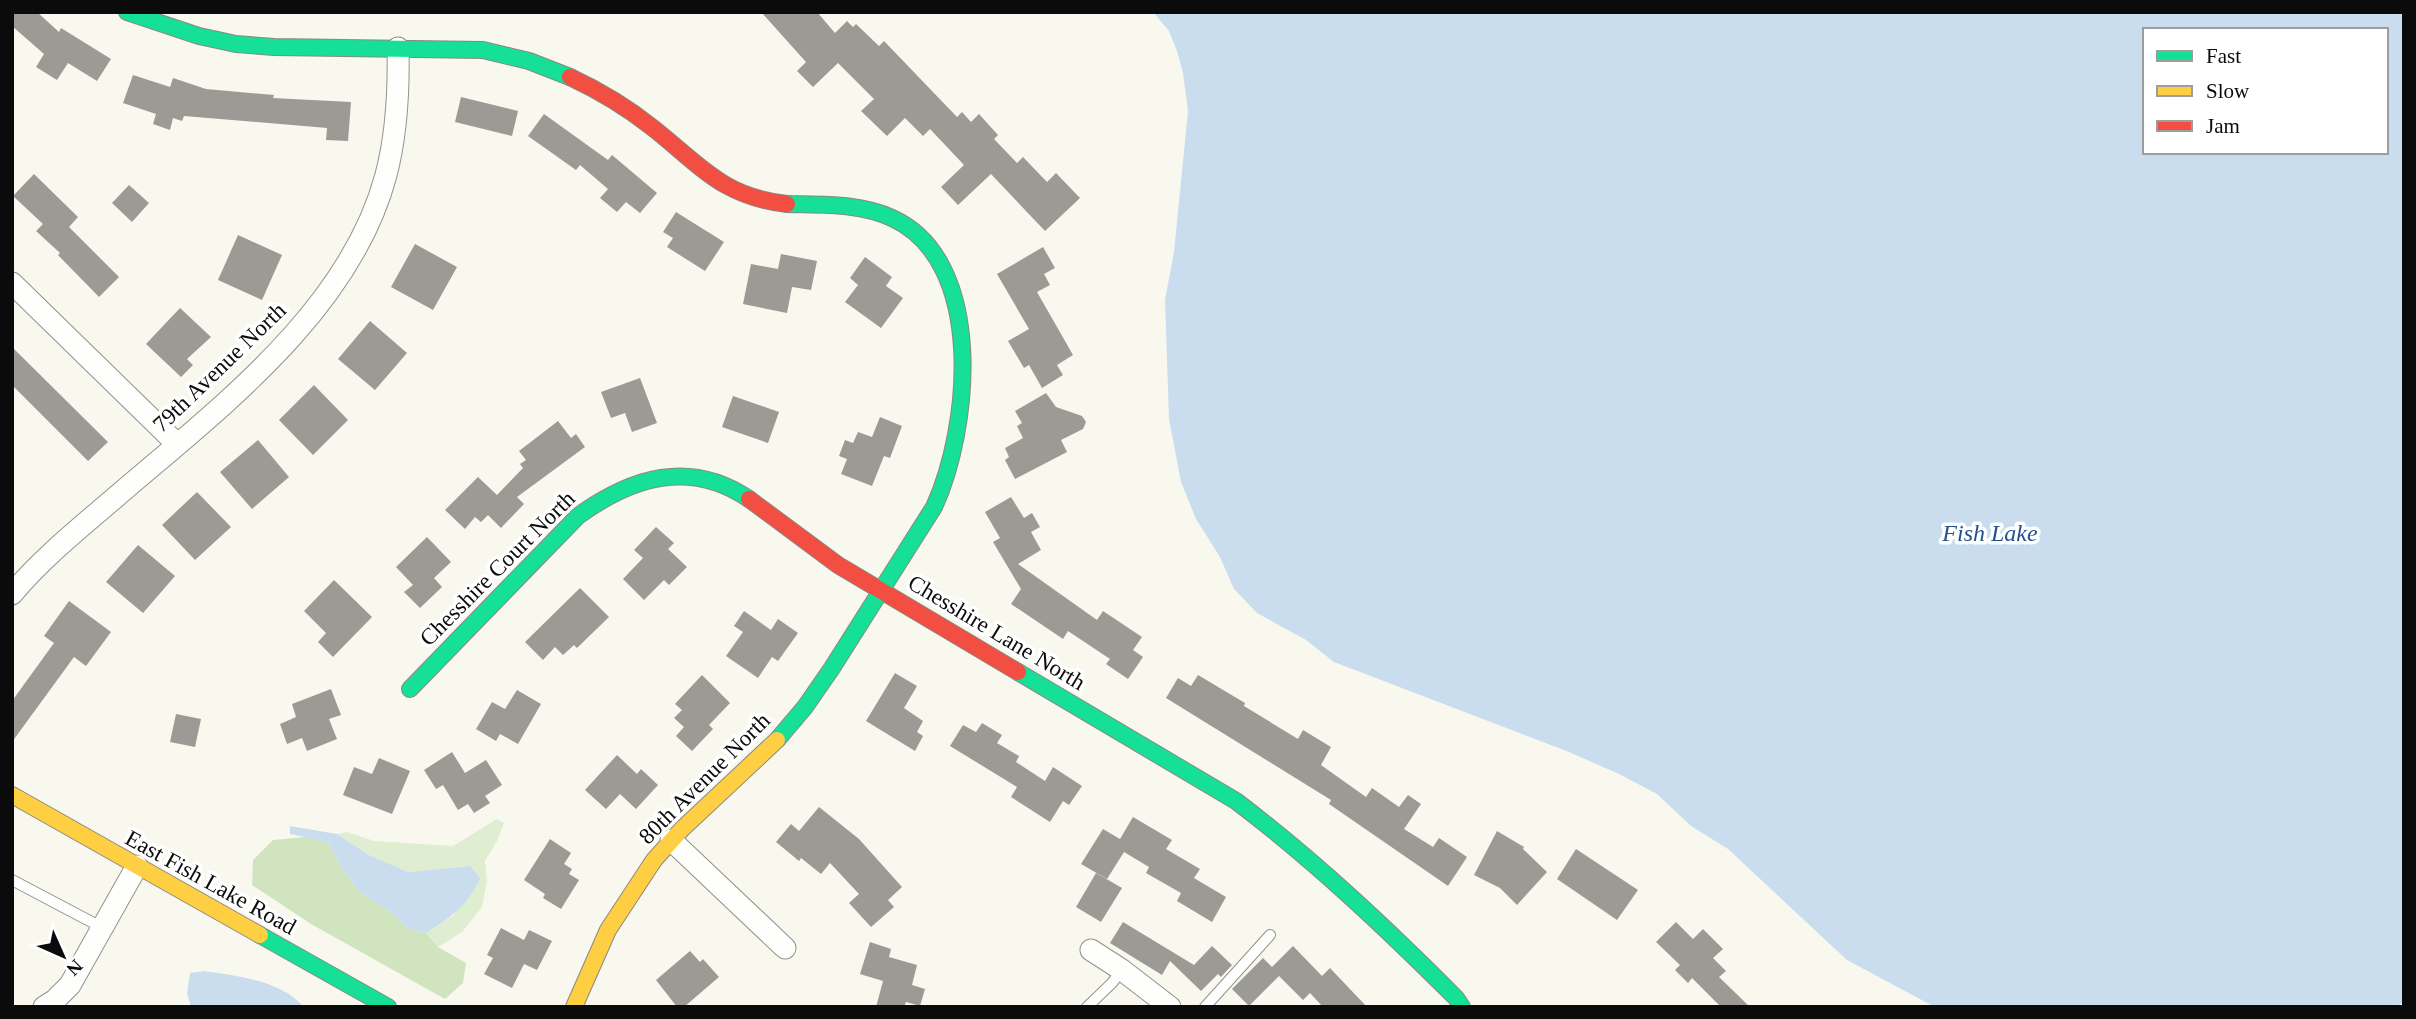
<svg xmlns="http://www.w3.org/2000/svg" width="2416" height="1019" font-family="Georgia,serif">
<rect width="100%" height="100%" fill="#f9f8ee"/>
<path fill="#dfedd0" d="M497 819 504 823 498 839 485 861 487 881 482 907 462 932 438 947 426 933 454 915 470 866 408 872 369 855 337 834 347 832 374 841 453 846Z"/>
<path fill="#cfe4bf" d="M306 837 328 842 342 868 360 892 388 910 408 928 426 933 438 947 466 963 463 983 445 999 311 924 252 885 253 860 273 840Z"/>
<path fill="#c9ddef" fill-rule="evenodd" d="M1153 12H2404V1002L2395 1007 1933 1006 1847 960 1728 849 1691 826 1657 794 1619 774 1569 752 1334 662 1306 640 1257 613 1234 589 1220 557 1196 519 1181 482 1169 419 1165 300 1174 252 1188 111 1183 73 1177 51 1169 31ZM2145 30H2386V152H2145Z
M290 826 337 834 369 855 408 872 470 866 480 878C467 907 451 917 426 933L408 928 388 910 360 892 342 868 328 842 290 834Z
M204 971C238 976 280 980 304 1007H191L187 994 190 973Z"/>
<path fill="#9c9a94" d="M12 12H37L59 32 61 28 111 59 97 81 68 63 57 80 36 67 44 54 12 26Z
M761 12H817L835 33 847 21 853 27 856 24 879 46 884 41 957 117 962 112 971 122 979 114 998 135 994 139 1017 163 1023 157 1047 182 1056 173 1080 198 1045 231 991 174 958 205 941 187 964 165 930 129 923 136 905 118 887 136 861 111 874 99 838 63 813 87 797 71 806 62Z
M133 75 170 87 173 78 206 89 274 95 273 98 351 102 348 141 326 140 327 128 184 116 182 121 173 118 170 130 153 124 156 114 123 103Z
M461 97 518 111 512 136 455 122Z
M544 114 608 160 612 155 657 193 640 213 626 202 617 212 600 198 608 189 580 165 576 170 528 136Z
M34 174 78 217 69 227 119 277 99 297 58 255 60 253 36 231 43 224 13 196Z
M129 185 149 203 132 222 112 203Z
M676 212 724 242 705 271 667 247 673 238 663 232Z
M238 235 282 255 262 300 218 280Z
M415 244 457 267 433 310 391 287Z
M1043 247 1055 268 1044 274 1050 285 1037 292 1073 355 1057 365 1063 375 1042 388 1029 365 1024 368 1008 341 1029 329 997 274Z
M781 254 817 261 811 290 792 287 787 313 743 304 751 264 778 269Z
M865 257 892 277 886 286 903 298 881 328 845 302 858 285 850 278Z
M180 308 211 337 187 359 193 365 181 377 146 344Z
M370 321 407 353 375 390 338 359Z
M12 347 108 442 88 461 12 385Z
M640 378 657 423 632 432 625 413 611 418 601 392Z
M314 385 348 420 313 455 279 420Z
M1046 393 1056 407 1082 416 1086 422 1083 429 1061 440 1067 452 1015 479 1005 460 1009 457 1005 448 1023 438 1017 426 1022 423 1015 411Z
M733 396 779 412 768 443 722 427Z
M880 417 902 426 890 458 884 456 872 486 841 474 847 459 839 456 845 440 853 443 858 432 872 437Z
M558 421 571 438 576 434 585 447 517 497 524 504 501 528 488 515 481 522 475 517 465 529 445 510 478 477 497 495 523 468 520 464 526 460 519 451Z
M258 440 289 477 252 509 220 472Z
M197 492 231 527 195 560 162 525Z
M1011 497 1024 518 1032 513 1040 527 1031 532 1041 550 1018 564 1097 620 1103 611 1142 637 1133 650 1143 657 1128 679 1106 664 1110 659 1068 631 1063 639 1011 604 1021 589 993 542 1000 538 985 512Z
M656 527 674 543 668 549 687 567 669 585 664 580 644 600 623 579 643 558 634 550Z
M427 537 451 562 434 578 442 587 420 608 404 592 413 585 396 567Z
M138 545 175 576 143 613 106 582Z
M334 580 372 617 333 657 318 642 326 633 304 611Z
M580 588 609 617 577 648 574 645 563 655 555 647 543 660 525 642Z
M69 601 111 632 86 666 74 657 12 742V701L54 643 44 636Z
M744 611 771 630 778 619 798 633 778 661 772 657 758 678 726 656 743 632 734 626Z
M895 673 917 686 904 708 923 721 917 732 923 736 915 751 866 721Z
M702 675 730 703 709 725 713 729 692 751 676 736 684 727 674 718 682 710 675 704Z
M1198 675 1245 703 1244 706 1298 739 1303 730 1331 747 1321 765 1366 797 1372 788 1399 807 1408 795 1421 804 1404 829 1433 847 1439 838 1467 857 1448 886 1329 804 1331 800 1166 698 1178 678 1191 686Z
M331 689 341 715 329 719 337 739 307 751 302 738 287 744 280 724 296 717 292 704Z
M517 690 541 704 518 744 500 734 496 741 476 729 492 702 505 709Z
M176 714 201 719 195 747 170 742Z
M982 723 1002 735 997 743 1019 756 1016 762 1045 781 1053 767 1082 786 1069 805 1063 801 1050 822 1011 797 1017 787 950 746 963 725 976 732Z
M452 752 465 773 486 760 502 785 485 796 490 803 474 813 468 804 458 810 443 785 436 789 424 770Z
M617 755 637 774 641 769 658 785 636 809 620 794 606 809 585 790Z
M379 758 410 771 392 814 343 795 354 767 372 774Z
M819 807 859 839 902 887 888 900 894 907 871 927 849 903 859 894 830 863 821 874 801 858 799 861 776 842 791 824 799 831Z
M1133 817 1172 840 1166 849 1200 869 1194 878 1226 897 1212 922 1177 901 1181 893 1146 873 1149 867 1124 852 1107 879 1081 864 1103 829 1120 839Z
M1497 831 1524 847 1523 849 1547 872 1517 905 1500 888 1474 875Z
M550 839 571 853 564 864 572 869 569 874 579 880 561 909 543 898 545 894 524 880Z
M1576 849 1638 890 1617 920 1557 879Z
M1096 873 1122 888 1101 922 1076 907Z
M1123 922 1194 965 1212 946 1232 965 1221 977 1218 974 1201 991 1170 961 1162 975 1110 943Z
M1676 922 1693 939 1703 929 1723 949 1713 958 1726 971 1719 977 1750 1007H1721L1692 978 1688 983 1675 970 1680 965 1656 942Z
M501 928 524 940 529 930 552 941 537 970 524 964 512 988 484 974 493 958 487 955Z
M870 942 891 949 889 957 917 965 912 985 925 989 920 1006 906 1002 904 1007H876L883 981 860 974Z
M1293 946 1322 976 1330 968 1367 1007H1323L1310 993 1303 1000 1279 976 1249 1006 1232 989 1263 958 1272 967Z
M690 951 700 962 703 959 719 977 684 1007H677L656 980Z"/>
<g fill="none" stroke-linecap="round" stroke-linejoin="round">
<g stroke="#92928d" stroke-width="12">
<path id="lane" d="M12 880 103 928
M1087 1007 1112 983 1122 970
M1205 1007 1270 935"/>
</g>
<g stroke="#92928d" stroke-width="23">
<path id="street" d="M12 283 177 444
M12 594C43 557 81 527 117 496 218 409 350 311 386 175 397 133 399 91 398 48
M671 840 785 948
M1091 950 1122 970 1170 1007
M44 1007 55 1000 70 985 137 866"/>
</g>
<g stroke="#898884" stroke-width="18">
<path id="fast" d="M127 12 199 36 236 44 274 47 483 50 529 61 570 77
M1018 672 1236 801C1315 861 1386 928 1456 998L1462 1007
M410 689 578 516C632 477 690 459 749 499
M777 740 805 707 832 668 934 507C970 429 987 261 892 218 859 203 823 205 787 204
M260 935 388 1007"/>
</g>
<g stroke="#898884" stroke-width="18">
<path id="slow" d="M12 795 260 935
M574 1007 608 930 654 860 682 829 777 740"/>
</g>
<g stroke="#898884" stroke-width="18">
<path id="jam" d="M570 77C600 91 628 108 653 128 701 166 723 197 787 204
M749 499 838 565 1018 672"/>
</g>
<use href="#lane" stroke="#fefefc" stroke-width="10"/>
<use href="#street" stroke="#fefefc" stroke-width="21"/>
<use href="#fast" stroke="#16e098" stroke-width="16"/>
<use href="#slow" stroke="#ffcf43" stroke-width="16"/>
<use href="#jam" stroke="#f24e42" stroke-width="16"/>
</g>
<g text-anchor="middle" stroke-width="7" stroke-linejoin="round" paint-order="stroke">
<g font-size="23" fill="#0b0b0b" stroke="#fff">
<text transform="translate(219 367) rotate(-44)" y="8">79th Avenue North</text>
<text transform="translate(497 568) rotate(-45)" y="8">Chesshire Court North</text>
<text transform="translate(997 632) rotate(31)" y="8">Chesshire Lane North</text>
<text transform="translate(704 778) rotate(-45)" y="8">80th Avenue North</text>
<text transform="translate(211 882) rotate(29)" y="8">East Fish Lake Road</text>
</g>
<g font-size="24" font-style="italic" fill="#215290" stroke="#fff">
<text x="1990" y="541">Fish Lake</text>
</g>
</g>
<rect width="2416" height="1019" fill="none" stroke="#0b0b0b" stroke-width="28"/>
<rect x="2143" y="28" width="245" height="126" fill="#ffffff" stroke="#9d9d9d" stroke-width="2"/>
<rect x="2157" y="51" width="35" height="10" fill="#16e098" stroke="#9d9d9d" stroke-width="2"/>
<text x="2206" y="63" font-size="21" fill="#0b0b0b">Fast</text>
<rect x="2157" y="86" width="35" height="10" fill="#ffcf43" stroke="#9d9d9d" stroke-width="2"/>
<text x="2206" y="98" font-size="21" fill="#0b0b0b">Slow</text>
<rect x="2157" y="121" width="35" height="10" fill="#f24e42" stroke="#9d9d9d" stroke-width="2"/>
<text x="2206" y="133" font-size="21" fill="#0b0b0b">Jam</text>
<g transform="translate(63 956) rotate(135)" stroke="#ffffff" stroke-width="5" paint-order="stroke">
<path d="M0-5L12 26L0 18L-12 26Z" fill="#0b0b0b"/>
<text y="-10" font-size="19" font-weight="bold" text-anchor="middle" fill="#0b0b0b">N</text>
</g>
</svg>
